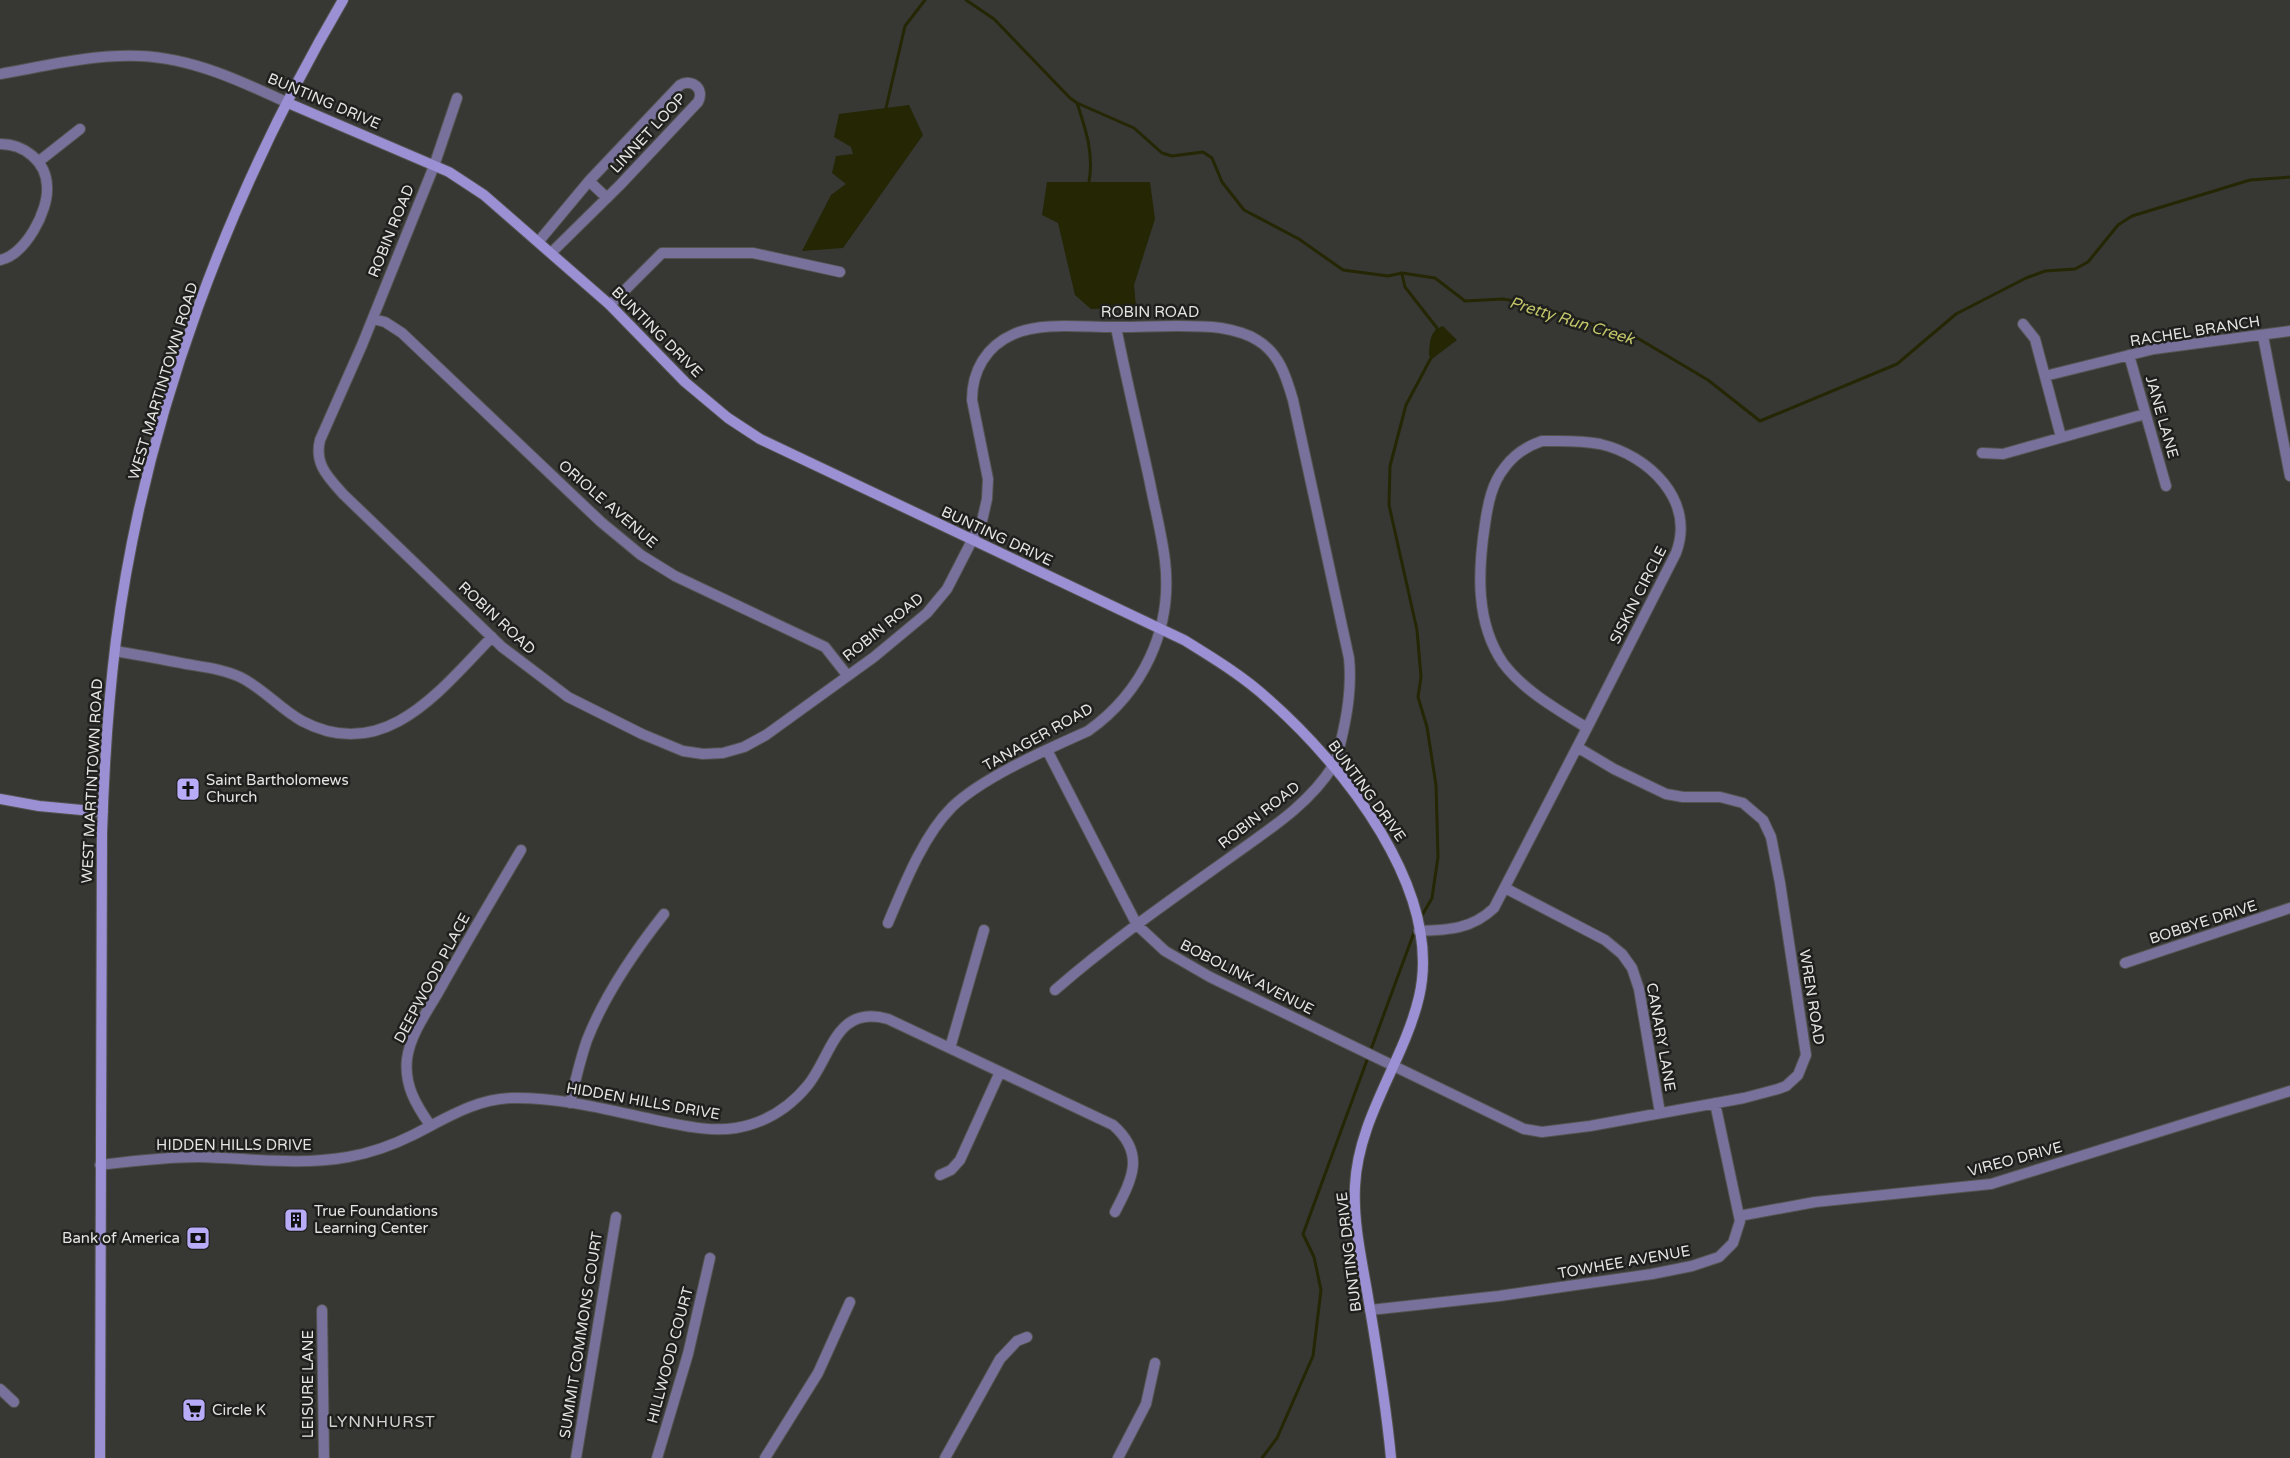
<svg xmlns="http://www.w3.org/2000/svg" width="2290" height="1458" font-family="'Varela Round',sans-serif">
<rect width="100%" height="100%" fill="#373834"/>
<path fill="#252603" d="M909 105 923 135 843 248 802 251 831 195 846 184 832 173 836 156 853 154 851 147 834 137 839 114Z
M1047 182H1150L1155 219 1134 285 1136 307 1091 309 1075 295 1058 223 1042 215Z
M1443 326 1457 340 1432 359 1429 355C1430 342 1429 331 1443 326Z"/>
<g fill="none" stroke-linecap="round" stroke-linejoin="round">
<path stroke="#252603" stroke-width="3" d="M966 0 994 19 1070 98 1077 103 1134 128 1162 153 1172 156 1203 152 1212 158 1222 182 1244 210 1299 239 1343 270 1388 276 1402 273 1435 278 1465 301 1503 299 1526 303 1639 339 1708 380 1760 421 1897 364 1956 314 2026 278 2045 271 2075 269 2088 262 2118 225 2132 216 2250 180 2290 177
M1077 103C1086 130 1094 154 1089 182
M886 108 905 26 925 0
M1402 274 1405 287 1437 328V330
M1420 919 1432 898 1438 857 1436 785 1427 727 1418 697 1421 677 1417 630 1389 505 1390 466 1406 405 1432 356
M1262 1458 1277 1438 1313 1356 1321 1290 1314 1257 1303 1234 1416 927"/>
<g stroke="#535450" stroke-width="12">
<path id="street" d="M0 74C46 66 93 54 140 56 192 58 241 81 288 103
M457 98 434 166 362 345 320 440C314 464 328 477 343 494L502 647 568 697 642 734 683 751 703 754 723 753 744 747 766 735 874 657 927 613 947 589 982 521 987 499 988 479 972 400C972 371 986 346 1014 334 1042 321 1088 328 1119 327 1152 327 1188 324 1221 328 1233 330 1246 333 1257 340 1279 353 1286 376 1293 400L1349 658C1352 688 1347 716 1340 745 1338 752 1337 760 1333 766 1308 806 1265 832 1228 859 1169 901 1110 942 1055 990
M0 144C24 144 46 161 47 186 49 211 25 255 0 260
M38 162 80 129
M589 181 607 198
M539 241 589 181 680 85C692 78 705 89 698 102L620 185 551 253
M610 305 662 253H753L840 272
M373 319 385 322 402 333 601 522 641 555 675 576 825 647 847 675
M2023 324 2035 339 2061 437
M2263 336 2290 476
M2129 355 2166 486
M2045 376 2154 349 2290 331
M1542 441C1561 441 1580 440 1600 444 1648 455 1696 500 1676 553L1587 728C1558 710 1524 691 1503 663 1475 622 1478 570 1485 524 1488 503 1492 483 1505 467 1514 455 1527 446 1542 441Z
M1982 453 2003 454 2145 414
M115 651C138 655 162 659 186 664 204 667 223 669 240 677 263 688 280 709 302 721 385 765 441 689 492 637
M1047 750 1137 925 1165 951 1210 977 1524 1129 1542 1132 1590 1126 1744 1098 1778 1089 1786 1086 1798 1075 1806 1055 1780 883 1771 837 1763 820 1743 803 1720 797H1683L1666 794 1614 769 1577 747
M1505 888 1605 940 1622 954 1632 968 1639 989 1660 1113
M888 923C904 885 923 836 952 807 983 777 1048 749 1088 731 1143 692 1173 629 1165 561 1162 535 1155 509 1150 483 1139 431 1126 379 1116 327
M1419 931C1449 930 1472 929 1494 908L1587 728
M2125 963 2290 908
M950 1048 984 930
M570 1103C575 1082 580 1060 587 1040 605 994 634 952 664 914
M430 1125C416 1105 404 1085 407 1059 410 1035 427 1012 439 991 466 943 493 897 521 850
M100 1165C133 1161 165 1157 198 1157 248 1158 298 1166 348 1157 370 1153 393 1145 413 1135 445 1119 475 1099 512 1098 562 1097 612 1111 660 1121 686 1126 710 1132 736 1128 765 1123 790 1107 808 1085 832 1055 836 1004 888 1019L1113 1125C1146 1154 1132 1179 1115 1212
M940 1175 951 1170 960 1160 1000 1072
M1739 1216 1815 1202 1991 1184 2290 1091
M322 1310 324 1458
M1370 1310 1499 1296 1652 1274 1692 1266 1719 1257 1733 1243 1740 1221 1715 1103
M0 1389 14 1402
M576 1458 616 1217
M657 1458 688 1354 710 1258
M765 1458 818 1373 850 1302
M945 1458 1000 1359 1017 1341 1027 1337
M1118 1458 1146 1404 1155 1363"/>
</g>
<g stroke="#535450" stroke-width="12">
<path id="secondary" d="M288 103 449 172 484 195 610 305 685 382 728 418 760 439 1184 640C1213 658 1243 676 1268 699 1343 765 1444 890 1419 997 1404 1061 1358 1118 1355 1186 1353 1223 1362 1261 1368 1297 1377 1350 1386 1404 1391 1458
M0 799 39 806 103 812
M100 1458 102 833C104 768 108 704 116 640 145 415 229 194 343 0"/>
</g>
<use href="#street" stroke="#78719c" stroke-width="10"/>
<use href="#secondary" stroke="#9c90d5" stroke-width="10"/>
</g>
<defs>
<g id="church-square" transform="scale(1.25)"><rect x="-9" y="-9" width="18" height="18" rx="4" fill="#b8abf7" stroke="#1f1f1d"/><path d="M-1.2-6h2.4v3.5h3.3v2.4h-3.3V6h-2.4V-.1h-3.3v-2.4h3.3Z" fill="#111"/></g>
<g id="building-square" transform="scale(1.25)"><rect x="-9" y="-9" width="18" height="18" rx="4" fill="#b8abf7" stroke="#1f1f1d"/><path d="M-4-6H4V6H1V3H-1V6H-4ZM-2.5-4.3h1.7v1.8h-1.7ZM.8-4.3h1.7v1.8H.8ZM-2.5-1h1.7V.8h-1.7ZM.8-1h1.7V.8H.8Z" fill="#111"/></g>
<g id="bank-square" transform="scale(1.25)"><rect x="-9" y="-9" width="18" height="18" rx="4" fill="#b8abf7" stroke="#1f1f1d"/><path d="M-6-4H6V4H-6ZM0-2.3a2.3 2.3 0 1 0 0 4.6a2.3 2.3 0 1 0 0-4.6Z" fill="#111"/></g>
<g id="supermarket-square" transform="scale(1.25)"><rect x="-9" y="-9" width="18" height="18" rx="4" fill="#b8abf7" stroke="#1f1f1d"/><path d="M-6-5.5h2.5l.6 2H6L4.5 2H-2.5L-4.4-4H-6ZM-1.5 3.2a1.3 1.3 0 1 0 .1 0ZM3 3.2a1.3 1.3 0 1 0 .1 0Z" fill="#111"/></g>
</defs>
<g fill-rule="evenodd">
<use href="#church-square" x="188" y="789"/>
<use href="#building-square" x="296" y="1220"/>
<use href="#bank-square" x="198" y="1238"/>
<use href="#supermarket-square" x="194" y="1410"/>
</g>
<g text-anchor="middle" stroke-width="5" stroke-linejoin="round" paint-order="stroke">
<g font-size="15" fill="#e4e4e2" stroke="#1f1f1d">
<text transform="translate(324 101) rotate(23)" y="5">BUNTING DRIVE</text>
<text transform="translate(648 133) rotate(-47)" y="5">LINNET LOOP</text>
<text transform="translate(391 231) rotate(-68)" y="5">ROBIN ROAD</text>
<text x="1150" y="317">ROBIN ROAD</text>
<text transform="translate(2195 331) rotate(-9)" y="5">RACHEL BRANCH</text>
<text transform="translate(657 332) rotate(45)" y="5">BUNTING DRIVE</text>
<text transform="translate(163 381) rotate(-73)" y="5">WEST MARTINTOWN ROAD</text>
<text transform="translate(2162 417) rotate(74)" y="5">JANE LANE</text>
<text transform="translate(608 504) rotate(41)" y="5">ORIOLE AVENUE</text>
<text transform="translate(997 536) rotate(25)" y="5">BUNTING DRIVE</text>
<text transform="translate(1638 595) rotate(-63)" y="5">SISKIN CIRCLE</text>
<text transform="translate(497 618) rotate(43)" y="5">ROBIN ROAD</text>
<text transform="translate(883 627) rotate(-39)" y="5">ROBIN ROAD</text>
<text transform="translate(1038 737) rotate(-29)" y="5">TANAGER ROAD</text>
<text transform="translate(92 781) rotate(-87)" y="5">WEST MARTINTOWN ROAD</text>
<text transform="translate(1367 791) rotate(54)" y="5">BUNTING DRIVE</text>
<text transform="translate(1259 815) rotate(-38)" y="5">ROBIN ROAD</text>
<text transform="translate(2203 922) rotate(-18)" y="5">BOBBYE DRIVE</text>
<text transform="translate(1247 977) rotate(27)" y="5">BOBOLINK AVENUE</text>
<text transform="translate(432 978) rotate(-62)" y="5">DEEPWOOD PLACE</text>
<text transform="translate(1812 997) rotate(81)" y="5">WREN ROAD</text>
<text transform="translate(1661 1037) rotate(80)" y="5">CANARY LANE</text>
<text transform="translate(643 1101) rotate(10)" y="5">HIDDEN HILLS DRIVE</text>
<text x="234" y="1150">HIDDEN HILLS DRIVE</text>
<text transform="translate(2015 1159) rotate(-15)" y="5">VIREO DRIVE</text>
<text transform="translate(1349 1252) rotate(-97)" y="5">BUNTING DRIVE</text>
<text transform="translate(1624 1262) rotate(-10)" y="5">TOWHEE AVENUE</text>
<text transform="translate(581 1335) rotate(-81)" y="5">SUMMIT COMMONS COURT</text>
<text transform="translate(670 1355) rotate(-75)" y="5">HILLWOOD COURT</text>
<text transform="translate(308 1384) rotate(-90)" y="5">LEISURE LANE</text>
</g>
<g font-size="15" fill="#e4e4e2" stroke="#1f1f1d" text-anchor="start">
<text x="206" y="785">Saint Bartholomews<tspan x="206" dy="17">Church</tspan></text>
<text x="314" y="1216">True Foundations<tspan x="314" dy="17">Learning Center</tspan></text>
<text x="180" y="1243" text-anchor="end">Bank of America</text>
<text x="212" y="1415">Circle K</text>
</g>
<g font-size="16" font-style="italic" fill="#c3c769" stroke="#1f1f1d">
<text transform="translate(1572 320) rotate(17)" y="6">Pretty Run Creek</text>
</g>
<g font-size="16" letter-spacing="1" fill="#d3d3cf" stroke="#1f1f1d">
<text x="382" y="1427">LYNNHURST</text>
</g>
</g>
</svg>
